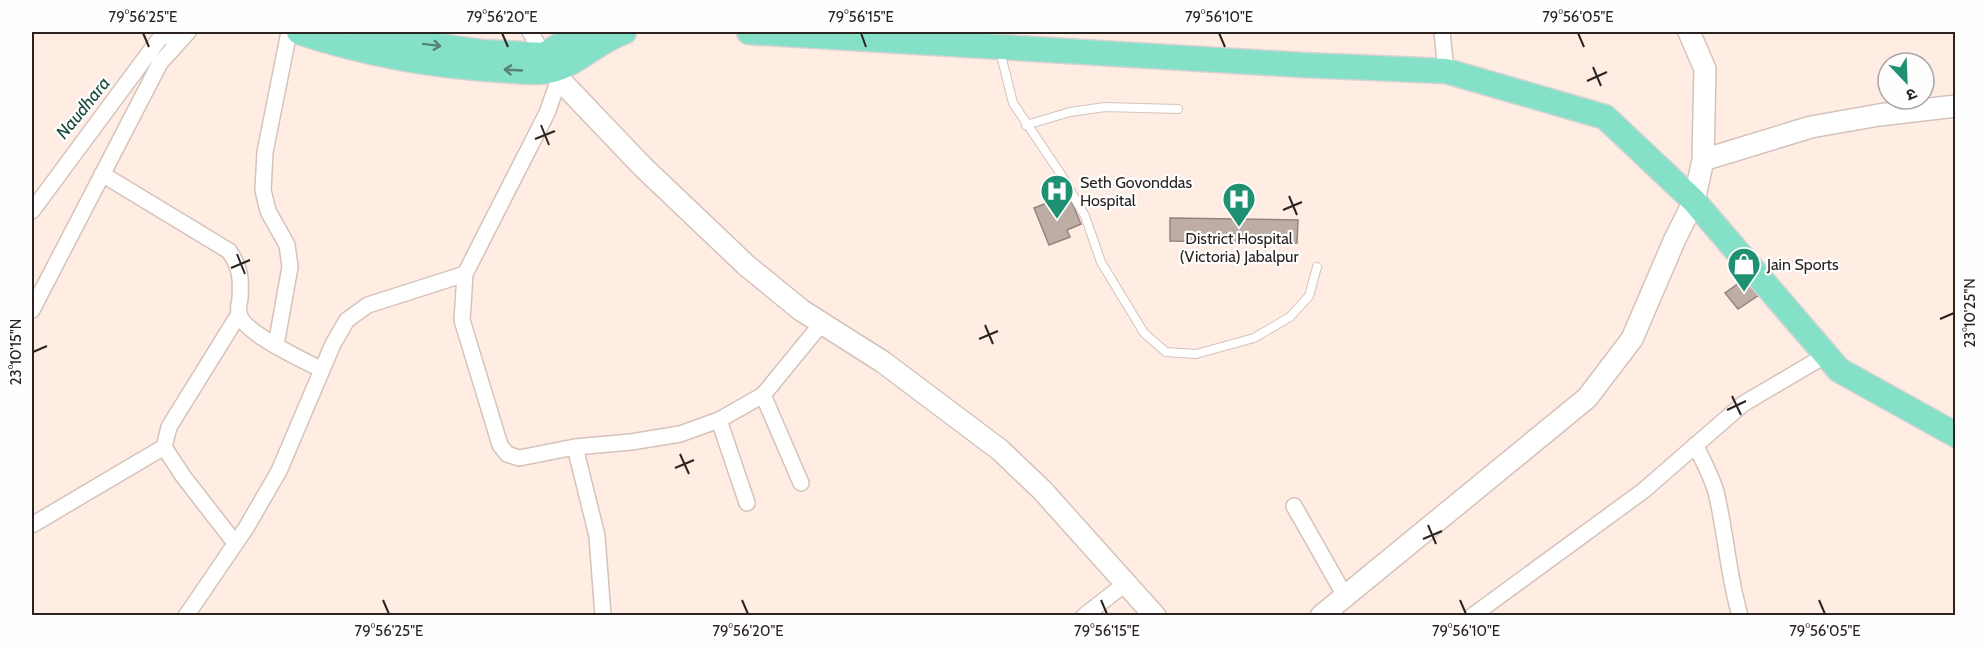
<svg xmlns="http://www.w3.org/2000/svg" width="1987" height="647" font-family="Cabin,'Noto Sans Devanagari',sans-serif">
<rect width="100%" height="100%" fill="#ffece3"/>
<path fill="#beada4" stroke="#95847c" stroke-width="1.5" d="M1070 198 1081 224 1067 230 1070 237 1049 245 1034 208 1055 200 1057 203Z
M1170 218 1298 220 1297 243 1170 241Z
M1749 276 1762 293 1738 309 1725 293Z"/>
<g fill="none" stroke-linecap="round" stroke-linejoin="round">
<g stroke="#d5c3ba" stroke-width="10">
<path id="lane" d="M1000 51 1013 103 1062 176 1085 216 1101 262 1144 333 1166 352 1196 354 1254 338 1290 317 1309 296 1317 267
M1026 125 1070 112 1105 107 1178 109"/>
</g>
<g stroke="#d5c3ba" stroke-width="18">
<path id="street" d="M530 32 544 55
M1442 32 1446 71
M559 79 547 113 465 274 462 320 500 445 507 454 519 458 575 447 597 536 603 616
M102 174 229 251C241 268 241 279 240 299 239 303 238 309 239 313 242 333 304 360 322 370
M32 211 160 38 184 32
M32 310 160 63 188 32
M276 345 290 267 287 245 268 211 263 190 265 152 289 32
M763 395 801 483
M719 420 747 503
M1695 445C1703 460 1711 475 1716 492 1726 533 1728 575 1740 616
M575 447 631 442 680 434 719 420 763 395 822 323
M1294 506 1345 596
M32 525 164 447
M235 543 183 476 164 447 169 427 239 314
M186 616 246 528 279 471 333 344 347 320 368 305 465 274
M1084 616 1126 583
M1472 616 1643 491 1743 404 1826 355"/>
</g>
<g stroke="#d5c3ba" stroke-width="24">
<path id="secondary" d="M545 55 559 79 643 167 746 265 801 310 883 362 1000 450 1042 490 1155 616
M1703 160 1811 127 1879 115 1956 106
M1321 616 1587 398 1632 339 1675 239 1694 201 1703 160 1705 69 1689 32"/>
</g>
<g stroke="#d4d3d2" stroke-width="27">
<path id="primary" d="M299 32C365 54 433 66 501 70 518 71 536 74 552 70 577 64 599 40 624 32
M749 32 1303 65 1446 71 1605 117 1694 201 1839 370 1956 435
M362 33 389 39 482 52 544 55 581 32"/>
</g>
<use href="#lane" stroke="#fff" stroke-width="8"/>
<use href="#street" stroke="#fff" stroke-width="15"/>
<use href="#secondary" stroke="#fff" stroke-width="21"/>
<use href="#primary" stroke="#84e1c8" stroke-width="24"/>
</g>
<defs><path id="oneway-shaft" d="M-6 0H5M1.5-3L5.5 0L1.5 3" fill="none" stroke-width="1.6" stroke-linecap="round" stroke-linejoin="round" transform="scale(1.5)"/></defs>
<g stroke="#578274">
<use href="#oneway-shaft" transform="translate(432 45) rotate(7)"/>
<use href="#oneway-shaft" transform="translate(513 70) rotate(-177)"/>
</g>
<path fill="none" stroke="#2a2320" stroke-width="2" d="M143 33 149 47M502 33 508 47M861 33 866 47M1219 33 1225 47M1578 33 1584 47M1593 67 1601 86M1587 81 1607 72M541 125 549 145M535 139 555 131M1289 196 1297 215M1283 210 1302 202M237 254 245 274M231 268 250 260M1940 319 1954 313M985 325 993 344M979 339 998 331M33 352 47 346M1732 396 1741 415M1727 410 1746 401M680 454 689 474M675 468 694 460M1428 525 1436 544M1423 539 1442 531M383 600 389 614M742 600 748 614M1101 600 1107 614M1460 600 1466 614M1819 600 1825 614"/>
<defs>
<g id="hospital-pin" transform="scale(1.725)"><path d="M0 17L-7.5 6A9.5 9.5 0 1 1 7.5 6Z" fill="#1e9173" stroke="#fefefe"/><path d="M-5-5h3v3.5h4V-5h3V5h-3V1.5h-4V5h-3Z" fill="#fff"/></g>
<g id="shop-pin" transform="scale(1.725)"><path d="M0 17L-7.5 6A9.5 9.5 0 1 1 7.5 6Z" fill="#1e9173" stroke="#fefefe"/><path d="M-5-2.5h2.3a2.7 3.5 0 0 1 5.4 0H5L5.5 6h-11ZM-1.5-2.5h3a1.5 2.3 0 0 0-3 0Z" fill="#fff"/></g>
</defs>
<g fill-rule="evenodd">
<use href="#hospital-pin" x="1057" y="191"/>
<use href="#hospital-pin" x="1239" y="199"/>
<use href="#shop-pin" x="1744" y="264"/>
</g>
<g text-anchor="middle" stroke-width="4.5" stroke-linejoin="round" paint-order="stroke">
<g font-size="16" fill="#2a2320" stroke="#fefefe" text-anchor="start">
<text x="1080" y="188">Seth Govonddas<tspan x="1080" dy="18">Hospital</tspan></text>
<text x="1239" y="244" text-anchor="middle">District Hospital<tspan x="1239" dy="18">(Victoria) Jabalpur</tspan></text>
<text x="1767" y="270">Jain Sports</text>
</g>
<g font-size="18" font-style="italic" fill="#184a3c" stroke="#fefefe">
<text transform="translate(83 108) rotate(-51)" y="6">Naudhara</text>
</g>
</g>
<rect width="1987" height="647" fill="none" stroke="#fefefe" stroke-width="66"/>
<g transform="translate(1906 81) rotate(157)"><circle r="28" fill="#fefefe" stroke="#a9a6a5" stroke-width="1.5"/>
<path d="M0-4.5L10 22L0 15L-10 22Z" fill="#1e9173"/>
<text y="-9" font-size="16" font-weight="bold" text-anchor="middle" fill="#2a2320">उ</text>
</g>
<rect x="33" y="33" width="1921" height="581" fill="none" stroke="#2a2320" stroke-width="2"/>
<g font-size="15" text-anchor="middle" fill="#2a2320">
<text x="143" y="22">79°56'25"E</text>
<text x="502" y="22">79°56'20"E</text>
<text x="861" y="22">79°56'15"E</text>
<text x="1219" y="22">79°56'10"E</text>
<text x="1578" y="22">79°56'05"E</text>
<text transform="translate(1970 313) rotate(-90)" y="5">23°10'25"N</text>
<text transform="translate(16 352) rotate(-90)" y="5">23°10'15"N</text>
<text x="389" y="636">79°56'25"E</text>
<text x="748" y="636">79°56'20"E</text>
<text x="1107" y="636">79°56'15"E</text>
<text x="1466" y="636">79°56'10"E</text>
<text x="1825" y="636">79°56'05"E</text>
</g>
</svg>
